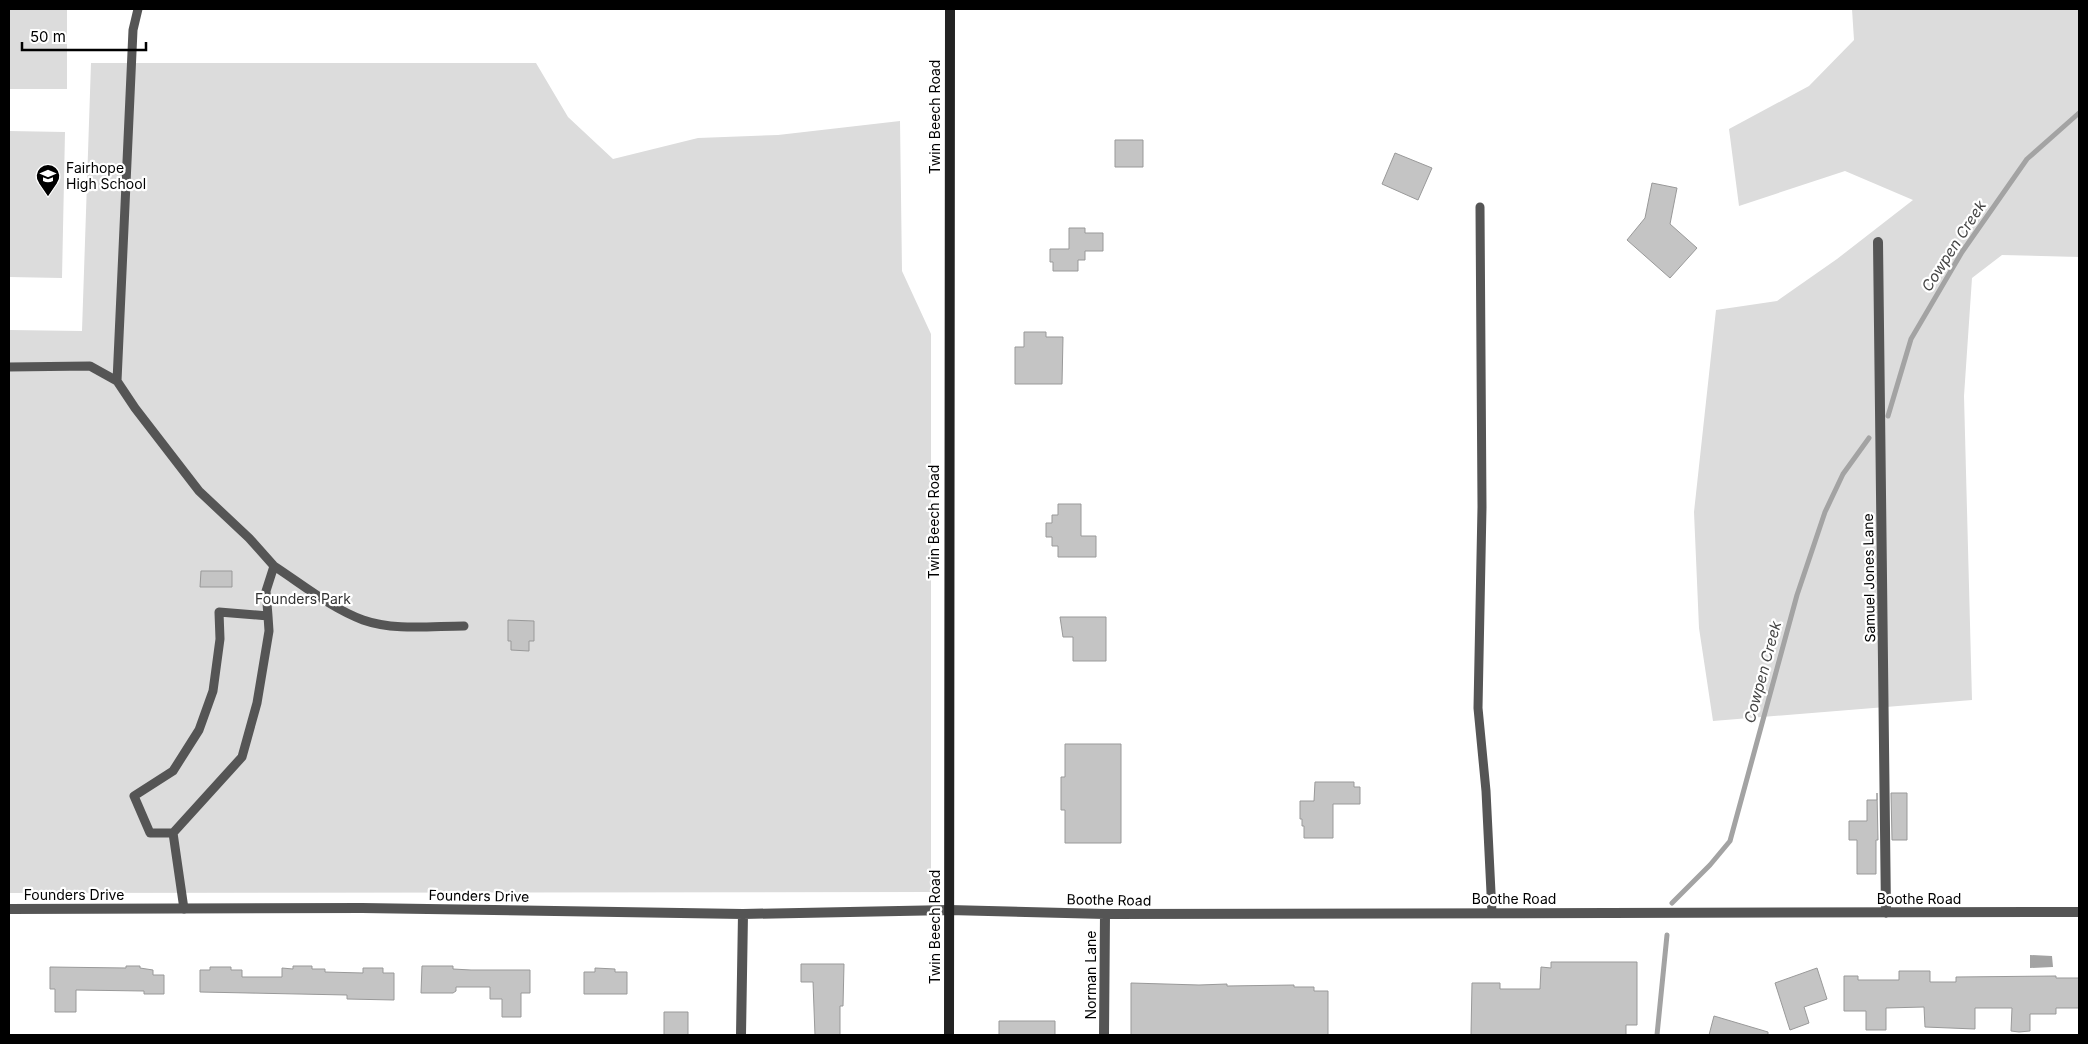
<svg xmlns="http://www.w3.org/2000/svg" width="2088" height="1044" font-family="Inter,sans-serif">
<rect width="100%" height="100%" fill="#fff"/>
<path fill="#dcdcdc" d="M9 9H67V89H9Z
M1852 9H2079V257L2002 255 1972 278 1964 396 1972 700 1713 721 1699 628 1694 512 1716 310 1777 301 1837 259 1913 200 1845 171 1739 206 1729 129 1809 86 1854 40Z
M91 63H536L568 117 613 159 698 138 778 135 900 121 902 271 931 334V892L9 893V330L82 331Z
M9 131 65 132 62 278 9 277Z"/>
<path fill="#a3a3a3" d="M2030 955 2052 956 2053 967 2030 968Z"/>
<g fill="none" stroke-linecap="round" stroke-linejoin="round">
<path stroke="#a3a3a3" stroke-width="5" d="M1888 416 1911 339 1962 252 2027 159 2079 113
M1672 903 1710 865 1730 841 1797 595 1825 512 1843 474 1869 438
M1657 1035 1667 935"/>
</g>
<path fill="#c4c4c4" stroke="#999" d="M1115 140H1143V167H1115Z
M1395 153 1432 168 1418 200 1382 184Z
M1652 183 1677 188 1670 224 1697 248 1670 278 1627 240 1645 218Z
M1069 228H1085V233H1103V251H1085V260H1078V271H1053V262H1050V249H1069Z
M1024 332H1046V337H1063L1062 384H1015V347H1024Z
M1058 504H1081V536H1096V557H1058V546H1052V537H1046V523H1052V515H1058Z
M201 571H232V587H200Z
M1060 617H1106V661H1073V637H1063Z
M508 620 534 621V641H529V651L511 650V641H508Z
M1065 744H1121V843H1065V810H1061V777H1065Z
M1315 782H1354V787H1360V804H1333V838H1304V826H1302V819H1300V801H1314Z
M1877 793 1878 840H1876V874H1857V840H1849V821H1867V800H1877Z
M1891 793H1907V840H1892Z
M1551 962H1637V1025H1626V1035H1471L1472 983H1500V989H1540L1541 967 1551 968Z
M801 964H844L843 1006H840V1035H815L813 982H801Z
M126 966H140V968L153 970V975H164V994H144V991L76 990V1012H55V989H50V967L126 968Z
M293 966H312V969H325V972L363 973V968H383V973H394V1000L347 999V995L200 992V970H210V967H231V970H242V977H282V968L293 969Z
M422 966H453V969L471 970H530V993H521V1017H502V999H490V987H456V991L453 993H421Z
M595 968 615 969V972H627V994H584V972H595Z
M1817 968 1827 999 1804 1007 1809 1023 1790 1030 1775 983Z
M1899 971H1930V982H1956V977L2056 976V978H2079V1008H2056V1014H2030V1031L2019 1032 2011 1031 2012 1008H1975V1029L1925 1027 1924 1007 1886 1008V1030H1866V1011H1844V976H1858V980H1899Z
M1131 983 1199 985 1227 984V986L1294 985V987H1314V991H1328V1035H1131Z
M664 1012H688V1035H664Z
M1714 1016 1768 1032V1035H1709Z
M999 1021H1055V1035H999Z"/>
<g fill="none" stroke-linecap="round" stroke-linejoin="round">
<path stroke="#555" stroke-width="9" d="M1480 207 1482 507 1478 708 1486 791 1492 913
M9 367 90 366 117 381 135 408 199 491 249 538 274 566 266 591 268 616
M117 381 133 30 138 9
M274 566C303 585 331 608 363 620 394 631 432 626 464 626
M219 612 268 616 269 631 257 703 242 757 173 833H150L134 796 173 771 199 730 213 691 220 639Z
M173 833 184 909"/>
<path stroke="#555" stroke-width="10" d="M1878 242 1886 913
M9 909 362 908 743 914 949 910 1105 914 2079 912
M741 1035 743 914
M1104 1035 1105 914"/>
<path stroke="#222" stroke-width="10" d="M949 1035 950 9"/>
</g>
<defs>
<g id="school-pin" transform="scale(1.25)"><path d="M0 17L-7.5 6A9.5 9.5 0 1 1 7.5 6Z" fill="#000" stroke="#fff"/><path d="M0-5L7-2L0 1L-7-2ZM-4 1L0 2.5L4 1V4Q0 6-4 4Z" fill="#fff"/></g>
</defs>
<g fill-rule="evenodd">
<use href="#school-pin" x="48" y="176"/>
</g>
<g text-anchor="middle" stroke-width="4.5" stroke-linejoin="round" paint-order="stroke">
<g font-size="14" fill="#000" stroke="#fff">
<text transform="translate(935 117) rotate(-90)" y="5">Twin Beech Road</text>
<text transform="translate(934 522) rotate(-90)" y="5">Twin Beech Road</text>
<text transform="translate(1869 578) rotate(-91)" y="5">Samuel Jones Lane</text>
<text x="74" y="900">Founders Drive</text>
<text transform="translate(479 896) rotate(1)" y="5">Founders Drive</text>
<text x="1514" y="904">Boothe Road</text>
<text x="1919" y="904">Boothe Road</text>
<text transform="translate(1109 900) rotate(1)" y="5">Boothe Road</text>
<text transform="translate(935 927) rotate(-90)" y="5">Twin Beech Road</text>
<text transform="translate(1091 975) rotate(-90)" y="5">Norman Lane</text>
</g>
<g font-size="14" fill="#000" stroke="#fff" text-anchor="start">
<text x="66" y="173">Fairhope<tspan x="66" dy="16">High School</tspan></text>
</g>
<g font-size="14" fill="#333" stroke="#fff">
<text x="303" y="604">Founders Park</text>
</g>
<g font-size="15" font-style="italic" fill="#444" stroke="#fff">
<text transform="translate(1954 246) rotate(-57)" y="5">Cowpen Creek</text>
<text transform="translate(1763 672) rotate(-75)" y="5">Cowpen Creek</text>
</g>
</g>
<rect width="2088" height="1044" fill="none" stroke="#000000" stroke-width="20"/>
<path d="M22 42v8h124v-8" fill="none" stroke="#000000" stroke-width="2.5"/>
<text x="30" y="42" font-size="15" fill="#000000" stroke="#ffffff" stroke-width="4" paint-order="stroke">50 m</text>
</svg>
